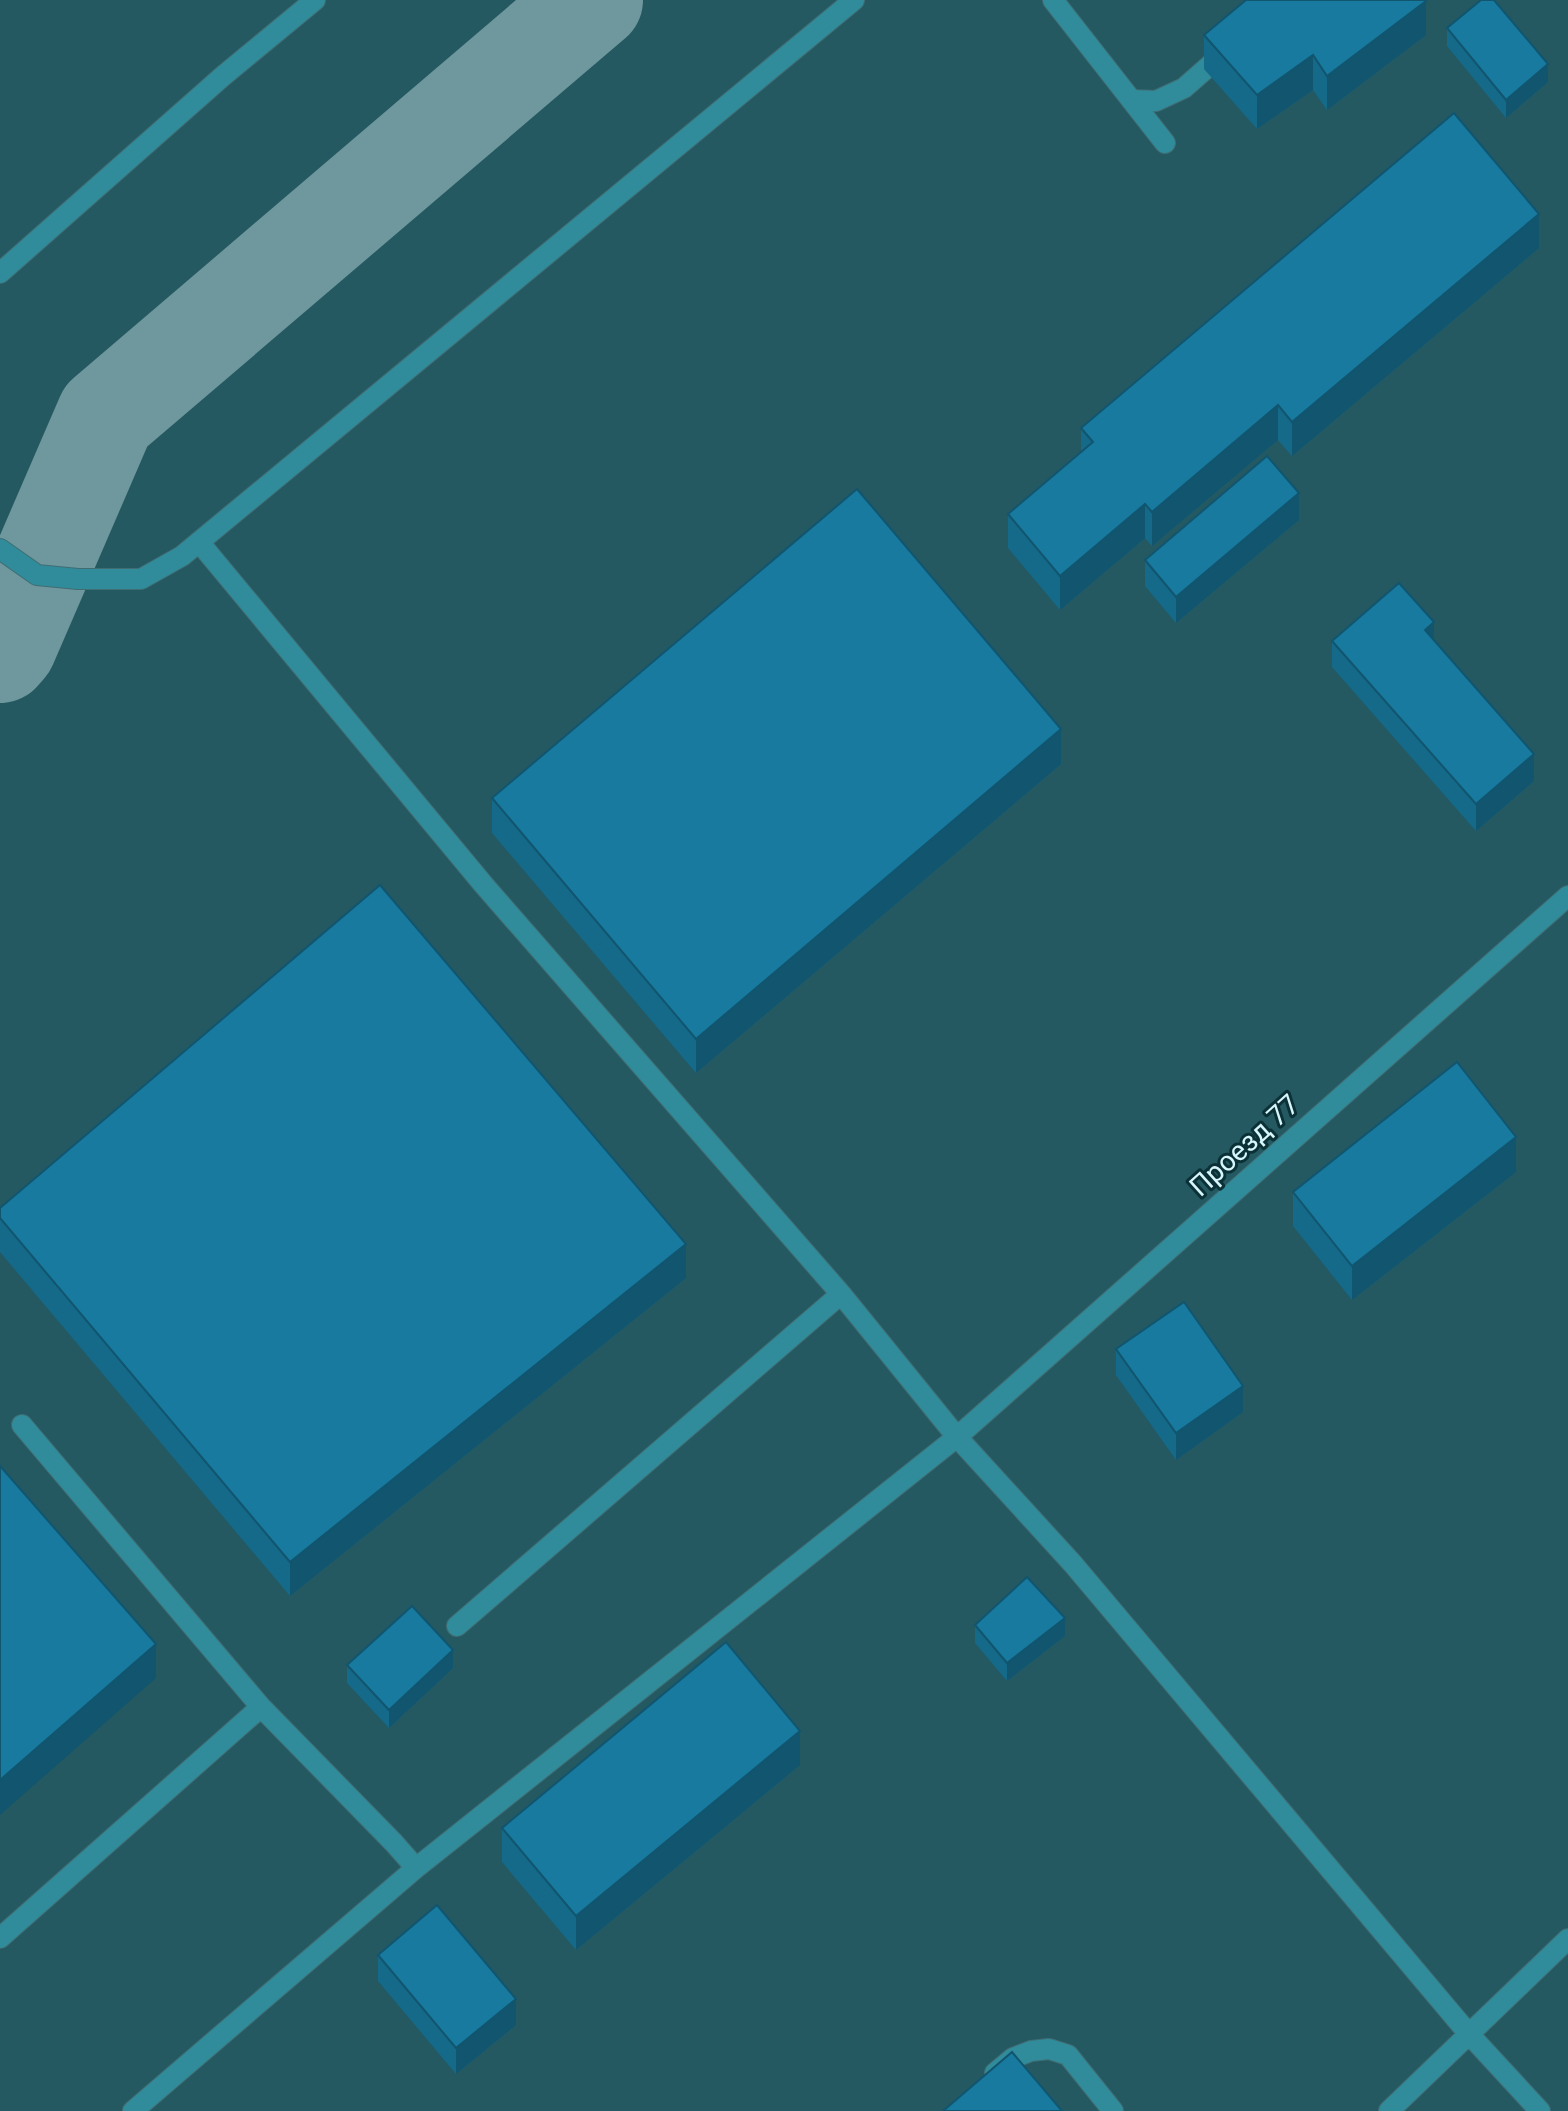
<svg xmlns="http://www.w3.org/2000/svg" width="1568" height="2111" font-family="Roboto,sans-serif">
<rect width="100%" height="100%" fill="#1e4d55"/>
<path fill="#245962" d="M0 0H1568V2111H0Z"/>
<g fill="none" stroke-linecap="round" stroke-linejoin="round">
<path stroke="#6f979e" stroke-width="100" d="M0 653 7 645 106 416 593 0"/>
<g stroke="#406d74" stroke-width="22">
<path id="lane" d="M1053 0 1165 143
M1132 100 1156 101 1184 88 1225 52
M0 273 223 76 315 0
M199 542 483 884 841 1294 957 1437 1073 1564 1468 2033 1540 2111
M0 549 37 575 78 579H141L182 556 854 0
M22 1425 261 1707
M457 1626 841 1294
M0 1938 261 1707 394 1843 416 1868 957 1437 1568 896
M995 2073 1013 2058 1031 2051 1049 2049 1068 2055 1113 2111
M133 2111 416 1868
M1389 2111 1568 1939"/>
</g>
<use href="#lane" stroke="#308c9a" stroke-width="20"/>
</g>
<path fill="#156989" d="M1447 28 1548 82 1506 118 1447 46Z
M1204 35H1426L1327 110 1313 90 1257 129 1204 69Z
M1539 248 1292 456 1278 440 1152 546 1145 538 1060 610 1008 548V514L1081 452V428Z
M1299 520 1176 623 1145 586V560Z
M1332 641H1434L1534 781 1476 831 1332 667Z
M1061 764 696 1073 492 833V798Z
M1516 1172 1352 1300 1293 1226V1192Z
M0 1208 686 1278 290 1596 0 1252Z
M1116 1349 1243 1412 1176 1460 1116 1375Z
M975 1625 1065 1636 1007 1681 975 1643Z
M347 1665 453 1668 389 1728 347 1683Z
M800 1765 576 1950 502 1862V1828Z
M378 1955 516 2025 456 2074 378 1981Z"/>
<path fill="#11556f" d="M1426 1V35L1327 110V76Z
M1313 55V90L1257 129V95Z
M1548 64V82L1506 118V100Z
M1539 214V248L1292 456V422Z
M1278 405V440L1152 546V512Z
M1299 493V520L1176 623V597Z
M1145 504V538L1060 610V576Z
M1434 622V649L1425 630Z
M1061 729V764L696 1073V1039Z
M1534 754V781L1476 831V804Z
M1516 1137V1172L1352 1300V1266Z
M686 1244V1278L290 1596V1562Z
M1243 1386V1412L1176 1460V1433Z
M1065 1618V1636L1007 1681V1663Z
M156 1644V1678L0 1815V1780Z
M453 1650V1668L389 1728V1710Z
M800 1731V1765L576 1950V1916Z
M516 1999V2025L456 2074V2048Z"/>
<path fill="#187a9f" stroke="#11556f" stroke-width="2" d="M1246 0H1425L1426 1 1327 76 1313 55 1257 95 1204 35Z
M1481 0H1494L1548 64 1506 100 1447 28Z
M1454 113 1539 214 1292 422 1278 405 1152 512 1145 504 1060 576 1008 514 1093 442 1081 428Z
M1267 456 1299 493 1176 597 1145 560Z
M857 489 1061 729 696 1039 492 798Z
M1399 583 1434 622 1425 630 1534 754 1476 804 1332 641Z
M380 885 686 1244 290 1562 0 1218V1208Z
M1457 1062 1516 1137 1352 1266 1293 1192Z
M1184 1302 1243 1386 1176 1433 1116 1349Z
M0 1466 156 1644 0 1780Z
M1027 1577 1065 1618 1007 1663 975 1625Z
M412 1606 453 1650 389 1710 347 1665Z
M726 1642 800 1731 576 1916 502 1828Z
M437 1905 516 1999 456 2048 378 1955Z
M1012 2052 1062 2111H943Z"/>
<g text-anchor="middle" stroke-width="6" stroke-linejoin="round" paint-order="stroke">
<g font-size="28" fill="#d6f6fc" stroke="#0b3137">
<text transform="translate(1244 1145) rotate(-42)" y="10">Проезд 77</text>
</g>
</g>
</svg>
